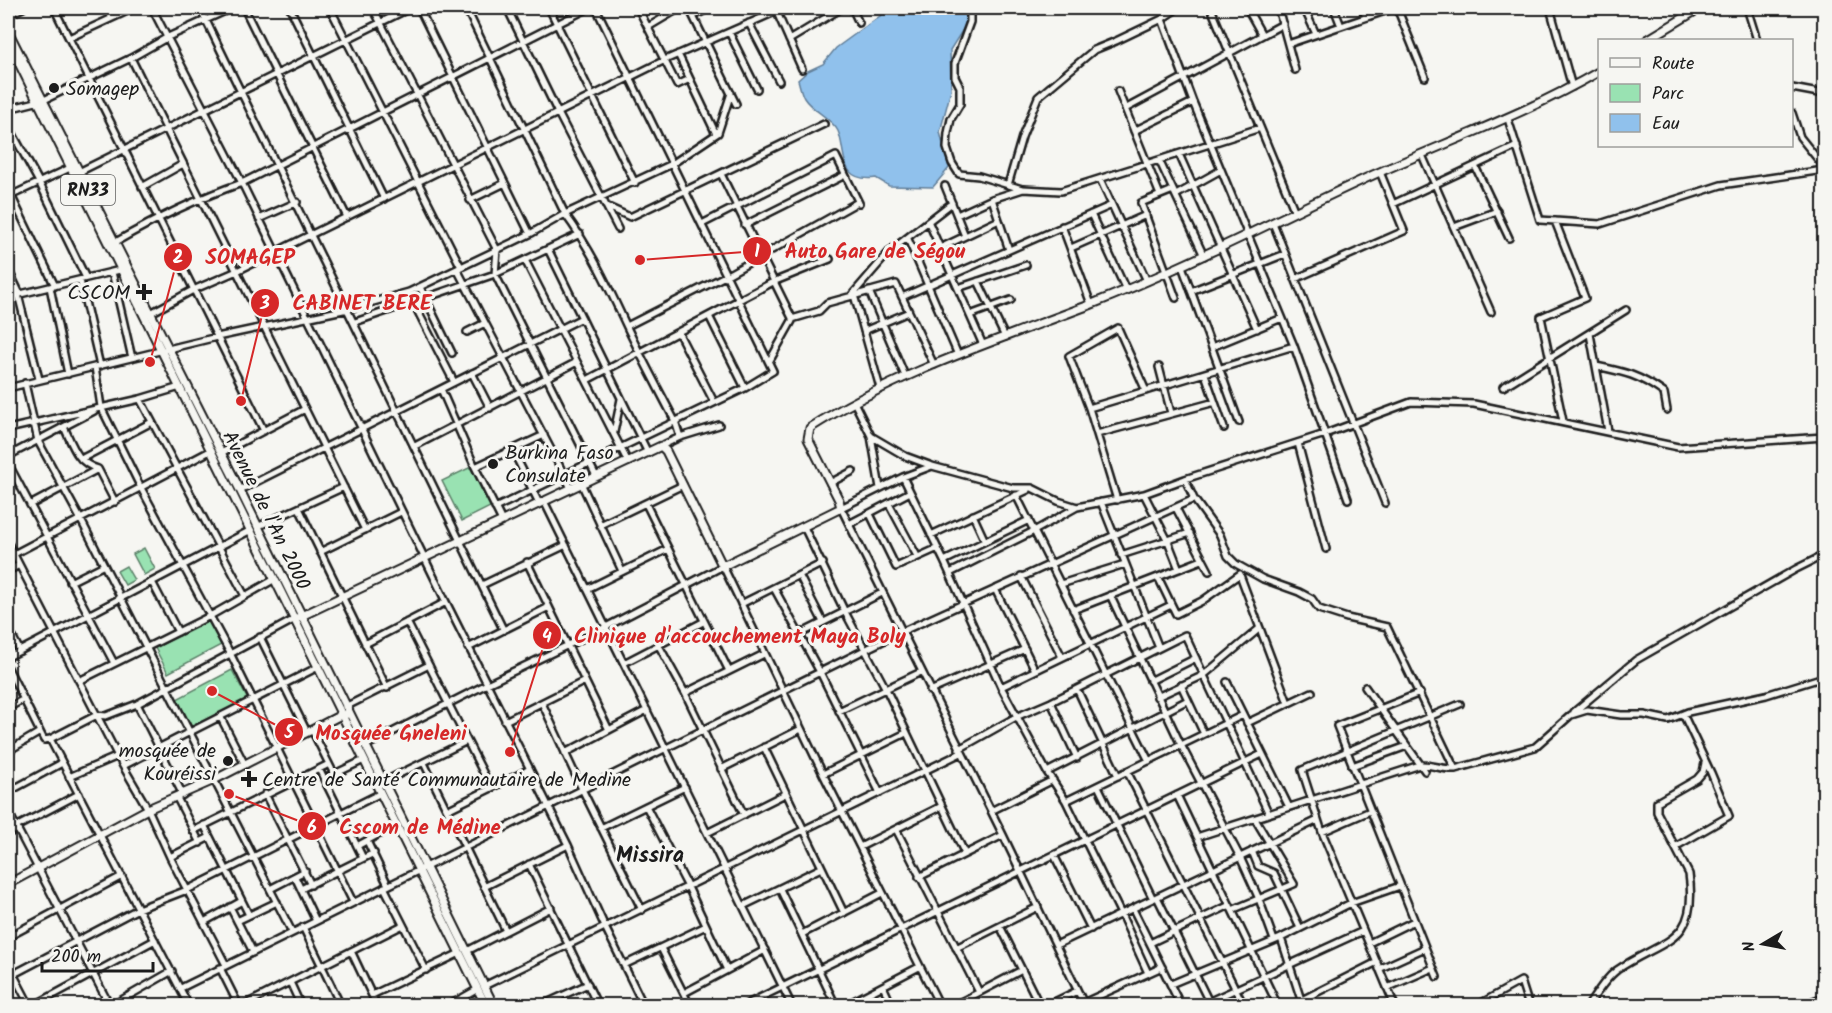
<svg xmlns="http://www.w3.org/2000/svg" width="1832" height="1013" font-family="Kalam,sans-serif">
<rect width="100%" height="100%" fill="#f6f6f2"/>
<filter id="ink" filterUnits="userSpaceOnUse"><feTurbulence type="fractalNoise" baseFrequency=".0167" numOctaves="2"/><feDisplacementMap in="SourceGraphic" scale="12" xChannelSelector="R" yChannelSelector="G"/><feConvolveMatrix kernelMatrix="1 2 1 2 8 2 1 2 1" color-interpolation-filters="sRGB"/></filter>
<g filter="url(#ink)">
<path fill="#99e2b2" stroke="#5a7f67" stroke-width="1.5" d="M473 466 492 506 462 521 442 481Z
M144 548 155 569 144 575 133 554Z
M126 566 134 580 125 585 117 571Z
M208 620 221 645 168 673 155 648Z
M232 670 248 700 193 729 177 699Z"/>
<path fill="#90c1ec" stroke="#627f99" stroke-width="1.5" d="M891 8H965L967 23 950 50 951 90 940 132 949 168 933 187 889 186 876 178C837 183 847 152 838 131 831 117 812 111 804 98 801 93 800 86 798 80L808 71 823 64 836 48Z"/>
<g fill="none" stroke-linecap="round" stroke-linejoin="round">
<g stroke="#1c1c1c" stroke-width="10">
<path id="minor" d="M54 8 264 431
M106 8 112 18
M152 8 242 183 446 602 568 845 605 927 644 1006
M200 8 503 629
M244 8 347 217
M290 8 384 199
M330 8 461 267
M373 8 497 250 495 274 596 476
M419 8 530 234
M466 8 565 214C591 249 609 288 627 327 642 359 659 390 675 421L680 437
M507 8 558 113 618 229
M549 8 635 183
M638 8 677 85 690 79
M689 8 736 104
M775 8 802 69
M852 8 859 23
M970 8V22L955 63V77L960 87V104L951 119 948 133 947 148 952 163 959 174 979 176 1022 189
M1211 8 1295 212
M1247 8 1262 35
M1278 8 1295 70
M1304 8 1316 34
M1334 8 1341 26
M1362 8 1366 17
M1397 8 1425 77
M1550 8 1572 87
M1747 8 1757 40
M8 15 23 8
M694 16 709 8
M1162 19 1193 102 1294 346 1348 499
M749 23 779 81
M648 27 680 8
M729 32 757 89
M69 38 134 8
M789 40 842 8
M1288 44 1394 8
M678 54 716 134
M131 58 365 530
M1792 88 1824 94
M1118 91 1160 195
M8 109 44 100 131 58 168 37 232 8
M1125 109 1283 24
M1792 113 1800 137 1824 167
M1508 119 1540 220 1600 224 1721 185 1824 170
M8 125 39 182 86 278
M1134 131 1193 102
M1179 154 1257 329
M1422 155 1491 312
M1159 160 1204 256
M1475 166 1509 238
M79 172 410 8
M721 174 792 318V321L769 362
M1100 179 1147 281
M1008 185 1022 137 1038 97 1094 50 1116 41 1162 19 1178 8
M945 186 965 236
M142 187 183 164
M8 189 55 286
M1173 190 1141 203 1176 298
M1176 195 1221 170
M8 197 70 168
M992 199 1009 250
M470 200 505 183
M1393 204 1517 146
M606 206 630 217 824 124
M1091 214 1126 290
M957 215 992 199 1023 189 1061 191 1260 128
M259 219 297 202
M1555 221 1585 298 1541 317 1563 421
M929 223 983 345
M1273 223 1385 503
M702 224 836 156 859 203
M745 225 845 175
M1062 226 1091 304
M1454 227 1497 211
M908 239 958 355
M114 243C157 218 195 199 242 183L589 8
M940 248 999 220
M1071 248 1146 215
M548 249 648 453
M525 260 628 462
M1182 266 1239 422
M8 269 20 294
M457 269 571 488
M112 272 132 358
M1295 279 1404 231 1380 172
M80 280 100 366
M978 281 1005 337
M50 287 68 374
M420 287 452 353
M958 288 1026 265
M869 291 905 376
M1191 291 1285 254
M18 294 39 379
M852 295 890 251 952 203
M854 295 880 388
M8 297 120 270
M902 297 1112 205
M413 302 454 382
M149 314 193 290 237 271 665 60 784 8
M970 315 1011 300
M709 316 745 388
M792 319 819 311 827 303 896 284 934 365
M355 322 495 274 580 234
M627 326 727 275 858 202
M864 331 909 312
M467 332 485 323
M678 332 714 402
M1590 334 1608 431
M1212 347 1282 318
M1596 366C1625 372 1639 375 1664 393L1667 410
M95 367 101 407 141 488 230 653 353 902
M1159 367 1171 413
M472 373 490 408
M1205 374 1224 428
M587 380 773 282 830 259
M25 383 38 441 81 520 292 932
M1503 387 1626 310
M8 388 217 337 348 309 409 292 530 234 565 214 672 164 718 133 731 93
M441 389 475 467 502 521
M140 399 245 596
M854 402 871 436 880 488
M1089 408 1294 346
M64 427C73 446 77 463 98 469L115 502
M8 429 140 399 180 387
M614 432 621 399
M1097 434 1215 402
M871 436 905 456 932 466 1013 488H1032L1058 501 1077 507
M1298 443 1326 549
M415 446 577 362
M661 446 680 437 719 425
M512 449 539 503
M221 453 305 409
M8 456 94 411
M81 459 152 422
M8 463 114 663
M932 466 903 477 841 508 1003 835 1085 1006
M475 467 544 435
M903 477 944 561 1001 687 1047 772 1066 801 1121 914 1148 973
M1185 479 1194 499 1220 535 1228 556 1236 564 1263 579 1299 592 1312 599 1319 609 1347 618 1387 627 1455 769
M581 483 622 571
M830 483 853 471
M240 490 582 318
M1144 494 1168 541 1179 569
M1016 495 1149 761
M1117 500 1089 408 1069 356 1118 328 1146 391
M544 501 792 1006
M1101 502 1159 648
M646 504 729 671
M889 504 917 556
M30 505 98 469
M299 508 387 688
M495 508 745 388 773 371 596 8
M1176 508 1209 571
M870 514 896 567 938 548
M973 515 985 541
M849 524 910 492
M600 525 683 485
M257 527 344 487
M804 527 845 612 886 689 965 854
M931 535 1028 490
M8 543 123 766 148 809 170 857 226 965
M320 552 401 512
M14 554 212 450
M1121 555 1190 533
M944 561 1029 520
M527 562 609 730
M8 571 19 565
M950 573 1034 531 1077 507 1144 494 1185 479 1325 434 1411 402 1474 404 1678 447 1824 437
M799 575 823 622
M1240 575 1288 703
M1021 576 1062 657
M1158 577 1176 614 1202 601 1240 574
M70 582 104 565
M152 582 178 632
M1061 584 1125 564
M482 585 566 545
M774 588 820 672 880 793
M587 589 668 549
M995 589 1035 670
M1110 595 1181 745 1240 857 1259 899 1274 940
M741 604 823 563
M1073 610 1202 560
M407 622 491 788
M8 628 20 651
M800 634 882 593
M260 637 307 732
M365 644 446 602
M658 644 685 693 744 815
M468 648 549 607
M8 657 251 530
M624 663 703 622
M8 668 44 740 50 739 97 715 106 716 137 704 295 619
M79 681 210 616 275 579
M1150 681 1196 658
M1227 682 1289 807
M1181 685 1204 734
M1001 687 1171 605
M1365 687 1425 771
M1077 689 1118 776
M930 691 1025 649
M685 693 764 654
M1420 693 1337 726 1437 977
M1157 697 1204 675 1260 628
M1051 702 1077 758
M542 703 582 789 642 910
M137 704 183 795
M345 707 429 665
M8 708 24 699
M839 711 921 672
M1574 712 1636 660 1796 569 1824 555
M221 718 245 765
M505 721 585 681
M1247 723 1312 692
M312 730 334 774
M50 739 189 1006
M365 746 487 684 606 627 723 566 823 774 940 1006
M764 747 844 913
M959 749 1016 717 1051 702 1185 635 1269 814
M8 751 40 732
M565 753 647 710
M424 763 506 931
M123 766 318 667
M1352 766 1407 746
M319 769 363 858
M721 769 801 729
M1127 771 1244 1006
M1047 772 1188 700
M823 774 906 733
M69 777 118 756
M324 779 364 760
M383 782 467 741
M1098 786 1153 899
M8 792 62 763
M265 794 311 885
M1177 795 1278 1006
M177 798 200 843
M1066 801 1243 715
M646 806 688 887 727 970
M447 810 530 769
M8 811 110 1006
M991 811 1053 780
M204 825 249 915
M16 827 79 794
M601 828 685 787
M896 829 979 992
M193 831 329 764
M1322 832 1370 811
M707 833 785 794
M8 834 17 829
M1197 837 1420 765C1433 764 1442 770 1455 769L1535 747 1571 715 1587 710 1621 715H1644L1668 720 1688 712 1766 695 1824 677
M367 841 388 885
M357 846 396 825
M860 847 942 806
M1675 847 1729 816 1711 773 1683 714
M1252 851 1258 866 1274 873 1300 928
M1054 855 1091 929
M170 857 210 837
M529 864 598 1006
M295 877 316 921
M919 877 1003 835
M384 887 426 970
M484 887 568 845
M270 889 305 871
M301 889 374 853
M780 889 836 1006
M1157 897 1211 1006
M743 906 821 868
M230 907 253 952
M1133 909 1181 1006
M1232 910 1294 884 1255 819
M237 921 277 902
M204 922 242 901
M1000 926 1040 1006
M303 927 341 1006
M802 934 882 893
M8 937 122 876
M1281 938 1303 1006
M1150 943 1230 905
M1369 943 1414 921
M1056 945 1318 820
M661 948 690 1006
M956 948 1038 907
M351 951 377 1006
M467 951 551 908
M8 964 30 1006
M624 965 706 926
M220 968 239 1006
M1379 969 1425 948
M8 977 138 909 187 890 381 793
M290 982 301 1006
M1171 984 1281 938 1351 903 1400 886
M484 986 961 753
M883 986 892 1006
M181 988 901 632 1194 499
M1387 988 1433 968
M684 993 765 950
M372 995 460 953
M1083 1003 1162 967
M33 1006 155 940
M111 1006 172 971
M242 1006 403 925
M448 1006 478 989
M540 1006 588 984
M743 1006 1262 754
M844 1006 919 967
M953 1006 1022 970
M1046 1006 1077 991
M1199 1006 1363 931
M1290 1006 1377 962
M1395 1006 1322 832 1302 770 1460 704
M1476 1006 1521 981 1529 1006
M1588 1006C1597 993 1605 979 1617 970 1662 939 1699 945 1689 874L1657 812V802L1697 779 1703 772 1705 763
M1800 1006 1824 997"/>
</g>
<g stroke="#1c1c1c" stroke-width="11">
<path id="major" d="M8 31 240 490 494 1006
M1647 40 1700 8
M8 41 486 1006
M295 619 661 446 666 451 721 563 725 565 841 508 839 500 808 439 810 428C897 372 996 341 1092 304 1188 266 1279 218 1373 175 1449 141 1528 113 1600 71
M8 884 148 809 214 780 341 715H345"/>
</g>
<use href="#minor" stroke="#f6f6f2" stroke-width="5"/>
<use href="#major" stroke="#f6f6f2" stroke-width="7"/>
</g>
</g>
<g fill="#1c1c1c" stroke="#f6f6f2" stroke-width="2">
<circle cx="54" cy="88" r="6"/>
<path d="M141 283h6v6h6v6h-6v6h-6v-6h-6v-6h6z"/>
<circle cx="493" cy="464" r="6"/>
<circle cx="228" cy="761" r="6"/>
<path d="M246 770h6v6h6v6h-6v6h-6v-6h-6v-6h6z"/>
</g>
<g text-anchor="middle" stroke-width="6" stroke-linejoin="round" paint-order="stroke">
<rect fill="#f6f6f2" stroke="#5d5d5c" stroke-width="1.5" x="61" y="175" width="54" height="30" rx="4.5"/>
<g font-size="18" font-weight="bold" fill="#1c1c1c">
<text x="88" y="196">RN33</text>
</g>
<g font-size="20" fill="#1c1c1c" stroke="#f6f6f2" text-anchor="start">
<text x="66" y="95">Somagep</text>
<text x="130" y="299" text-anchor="end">CSCOM</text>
<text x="505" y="459">Burkina Faso<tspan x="505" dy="23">Consulate</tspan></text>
<text x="216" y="757" text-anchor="end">mosquée de<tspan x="216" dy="23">Kouréissi</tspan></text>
<text x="262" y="786">Centre de Santé Communautaire de Medine</text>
</g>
<g font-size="20" fill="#1c1c1c" stroke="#f6f6f2">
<text transform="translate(267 510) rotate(64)" y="7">Avenue de l'An 2000</text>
</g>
<g font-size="22" font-weight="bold" fill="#1c1c1c" stroke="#f6f6f2">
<text x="650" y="862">Missira</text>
</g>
</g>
<path fill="none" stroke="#d62828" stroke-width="2" d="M640 260L757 251M150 362L178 257M241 401L265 303M510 752L547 635M212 691L289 732M229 794L312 826"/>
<g fill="#d62828" stroke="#f6f6f2" stroke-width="2">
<circle cx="640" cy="260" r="6"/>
<circle cx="150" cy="362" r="6"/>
<circle cx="241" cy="401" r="6"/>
<circle cx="510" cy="752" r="6"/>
<circle cx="212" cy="691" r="6"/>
<circle cx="229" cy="794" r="6"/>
<circle cx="757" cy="251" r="15"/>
<circle cx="178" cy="257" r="15"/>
<circle cx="265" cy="303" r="15"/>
<circle cx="547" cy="635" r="15"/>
<circle cx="289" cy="732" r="15"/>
<circle cx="312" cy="826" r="15"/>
</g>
<g font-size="18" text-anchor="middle" font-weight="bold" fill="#fff">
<text x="757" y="257">1</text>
<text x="178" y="263">2</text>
<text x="265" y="309">3</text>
<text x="547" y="642">4</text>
<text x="289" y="738">5</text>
<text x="312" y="833">6</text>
</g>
<g font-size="21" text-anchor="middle" font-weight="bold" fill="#d62828" stroke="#f6f6f2" stroke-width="6" stroke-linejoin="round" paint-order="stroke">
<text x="875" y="258">Auto Gare de Ségou</text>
<text x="250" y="264">SOMAGEP</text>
<text x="362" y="310">CABINET BERE</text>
<text x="740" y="643">Clinique d'accouchement Maya Boly</text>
<text x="391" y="740">Mosquée Gneleni</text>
<text x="420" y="834">Cscom de Médine</text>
</g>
<rect width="1832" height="1013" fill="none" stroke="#f6f6f2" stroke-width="30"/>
<rect x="15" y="15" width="1802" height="983" fill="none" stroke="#1c1c1c" stroke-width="2" filter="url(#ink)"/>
<rect x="1598" y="39" width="195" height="108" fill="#f6f6f2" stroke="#9f9f9c" stroke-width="1.5"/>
<rect x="1610" y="58" width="30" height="9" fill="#f6f6f2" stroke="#9f9f9c" stroke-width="1.5"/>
<text x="1652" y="69" font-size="18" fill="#1c1c1c">Route</text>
<rect x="1610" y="84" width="30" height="18" fill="#99e2b2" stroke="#9f9f9c" stroke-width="1.5"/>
<text x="1652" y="99" font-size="18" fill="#1c1c1c">Parc</text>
<rect x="1610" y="114" width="30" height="18" fill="#90c1ec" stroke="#9f9f9c" stroke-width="1.5"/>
<text x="1652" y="129" font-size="18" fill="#1c1c1c">Eau</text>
<g transform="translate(1763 944) rotate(260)" stroke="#f6f6f2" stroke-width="4.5" paint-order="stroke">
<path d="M0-4.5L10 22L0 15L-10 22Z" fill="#1c1c1c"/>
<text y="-9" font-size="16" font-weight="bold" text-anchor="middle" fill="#1c1c1c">N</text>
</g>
<path d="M42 962v9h111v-9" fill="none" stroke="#1c1c1c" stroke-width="3"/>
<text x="51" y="962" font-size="18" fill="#1c1c1c" stroke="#f6f6f2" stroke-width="4.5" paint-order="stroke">200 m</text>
</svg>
